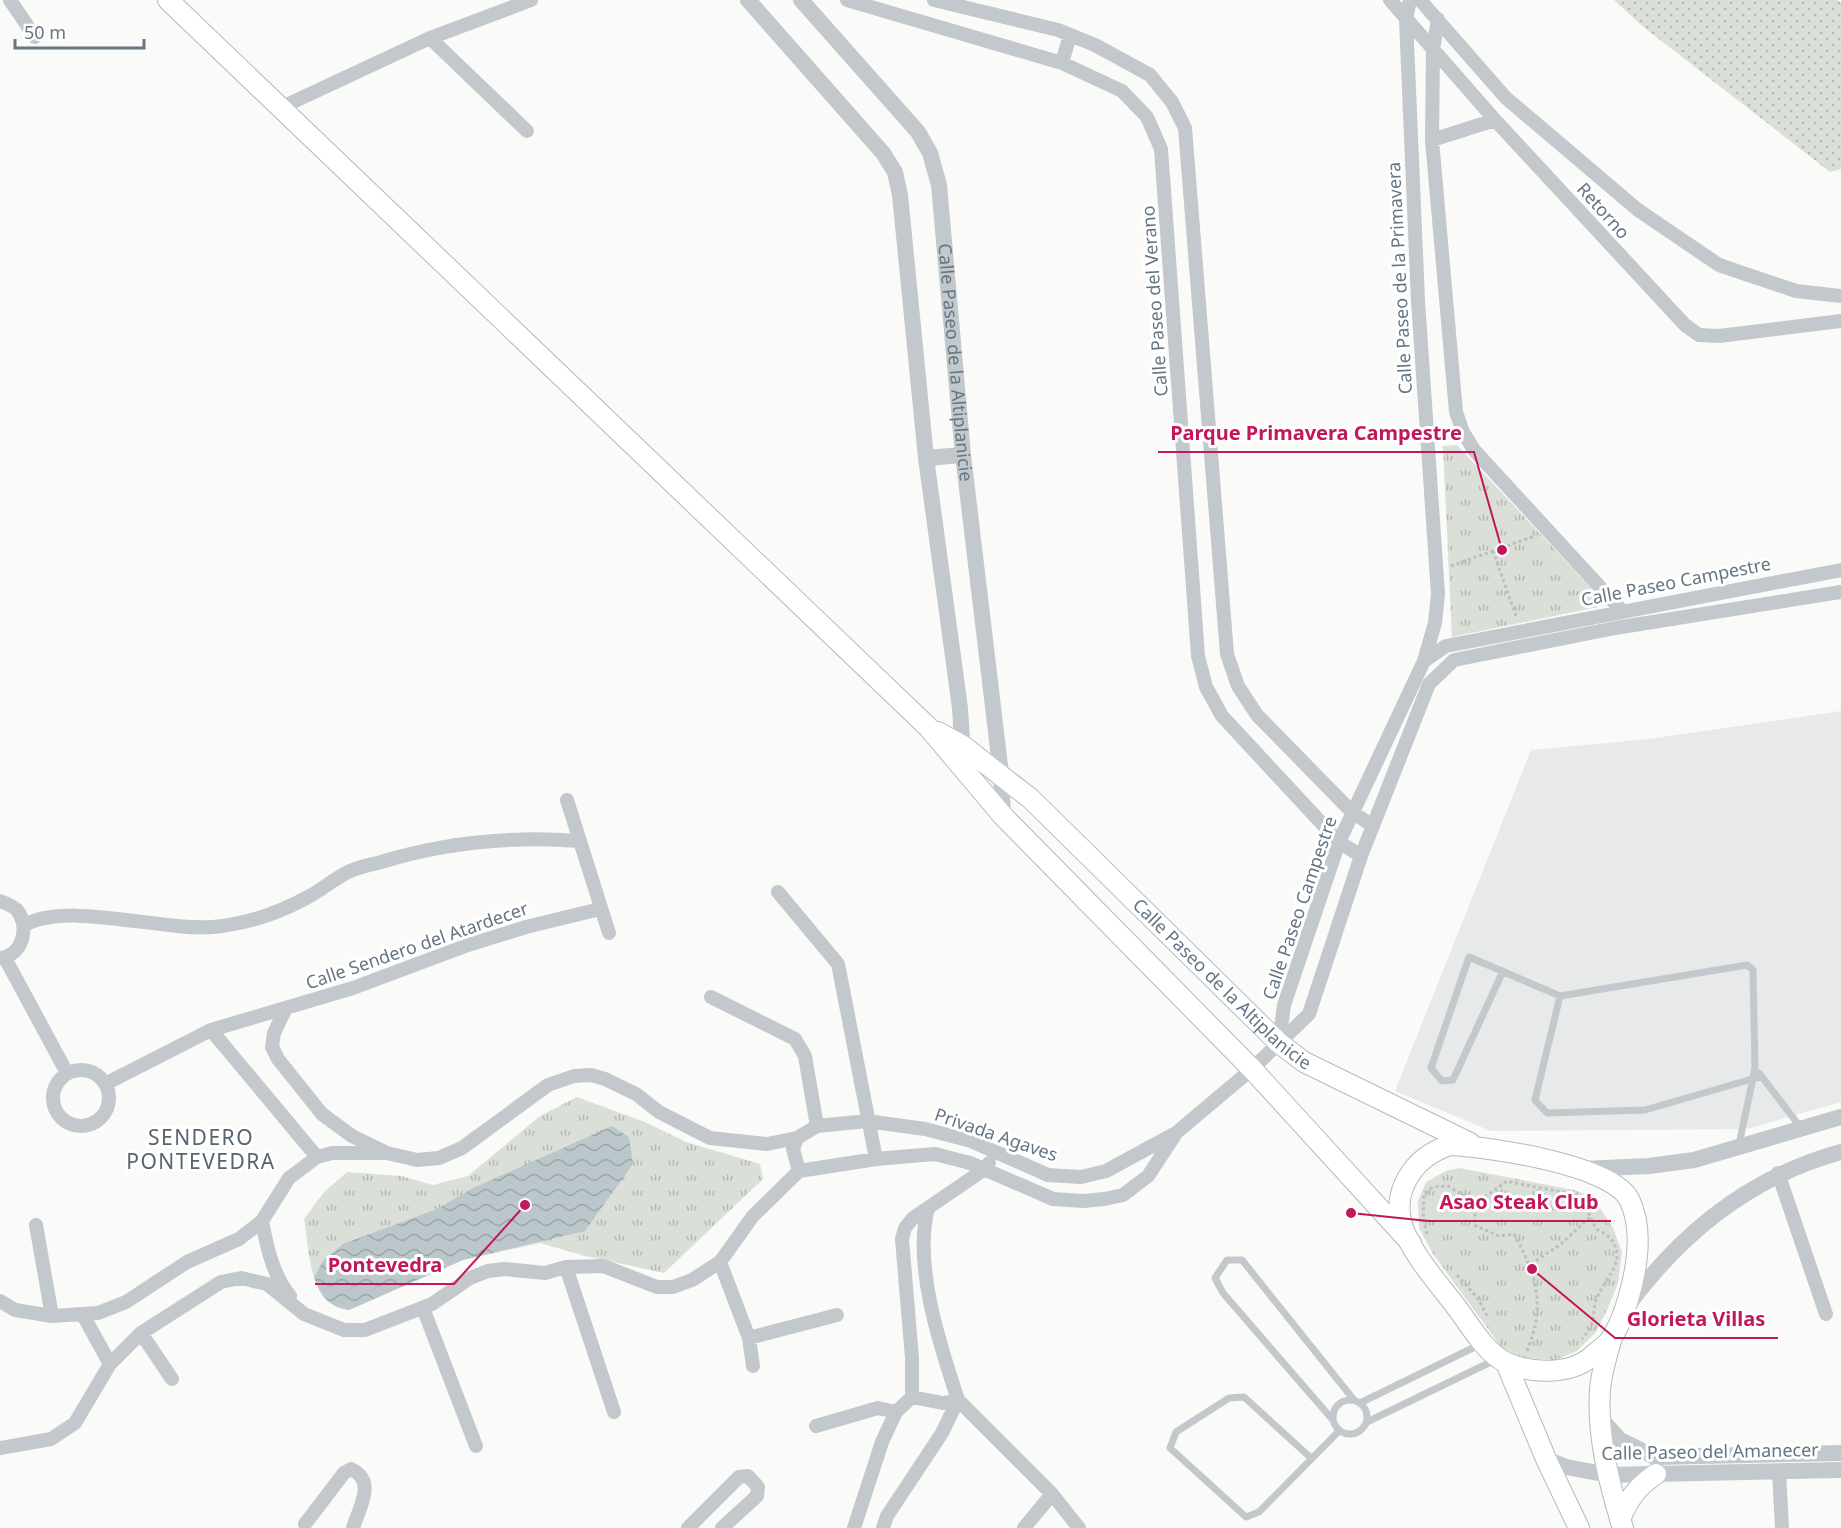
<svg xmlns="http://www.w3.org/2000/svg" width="1841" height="1528" font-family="'Noto Sans',sans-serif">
<defs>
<pattern id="grass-dots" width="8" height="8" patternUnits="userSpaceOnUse" patternTransform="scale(1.5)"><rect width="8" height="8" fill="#dadfd7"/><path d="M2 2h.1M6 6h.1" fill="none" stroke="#b4b9b4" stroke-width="1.8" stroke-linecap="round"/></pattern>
<pattern id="park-tufts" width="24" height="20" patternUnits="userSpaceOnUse" patternTransform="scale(1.5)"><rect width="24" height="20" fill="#dadfd7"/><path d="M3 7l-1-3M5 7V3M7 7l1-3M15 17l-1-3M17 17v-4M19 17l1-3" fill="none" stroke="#b4b9b4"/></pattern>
<pattern id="water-waves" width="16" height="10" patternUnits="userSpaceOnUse" patternTransform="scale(1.5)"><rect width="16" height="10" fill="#bbc7cb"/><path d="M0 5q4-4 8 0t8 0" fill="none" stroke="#9ca6aa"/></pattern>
</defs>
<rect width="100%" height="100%" fill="#fafaf8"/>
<path fill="#e8e9e9" d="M1841 711V1102L1747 1129 1491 1131 1395 1091 1531 750 1649 739Z"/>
<path fill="url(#grass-dots)" d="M1614 0H1838L1841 3V169L1830 172 1641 25Z"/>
<path fill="url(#park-tufts)" d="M1457 445 1607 605 1452 637 1443 446Z
M577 1097 645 1122 686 1142 760 1164 763 1179 664 1273 585 1256 540 1243 463 1260 349 1310C308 1305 310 1252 304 1219L324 1192 347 1172 401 1176 433 1185 468 1176 540 1116Z
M1459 1168 1574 1190 1593 1197 1613 1228 1622 1252 1618 1283 1608 1308 1596 1332 1577 1351 1555 1360 1522 1358 1502 1348 1433 1254 1419 1228 1418 1201 1426 1182 1446 1171Z"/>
<path fill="url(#water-waves)" d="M612 1126 629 1137 633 1164 585 1231 463 1260 349 1310C329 1307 320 1296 314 1277L323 1261 343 1244 437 1209 473 1188Z"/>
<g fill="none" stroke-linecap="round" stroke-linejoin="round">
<g stroke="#b3babf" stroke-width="22">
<g id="secondary">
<path d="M168 0 928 727 1003 816 1252 1069 1411 1243"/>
<path id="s2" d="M938 732 963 746 1031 799 1279 1043 1304 1062 1470 1143"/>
<path d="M1450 1145C1488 1147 1610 1164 1629 1199 1640 1221 1639 1247 1635 1270 1631 1291 1623 1320 1611 1339 1607 1345 1597 1351 1591 1357 1570 1375 1529 1374 1505 1362 1485 1352 1470 1325 1457 1308 1439 1284 1417 1260 1405 1233 1388 1193 1413 1157 1450 1145Z"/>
<path d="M1611 1340C1607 1356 1601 1373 1600 1390 1597 1436 1609 1484 1623 1528"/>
<path d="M1506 1363 1546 1459 1579 1528"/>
<path d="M1620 1520C1628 1499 1637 1487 1656 1474"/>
</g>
</g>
<path stroke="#bbbfc2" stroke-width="3" stroke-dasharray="3 3" stroke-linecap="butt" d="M1451 566 1535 536
M1516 616 1493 551 1534 536
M1427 1234 1423 1219 1424 1195 1433 1187 1448 1186 1476 1203
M1531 1264 1561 1244 1590 1217
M1457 1275 1479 1300 1488 1318
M1527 1351C1546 1305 1537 1276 1514 1234L1499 1236 1474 1225 1476 1203 1507 1181C1520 1185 1572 1192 1579 1197 1588 1206 1589 1219 1597 1229 1600 1232 1605 1233 1608 1236 1629 1256 1608 1276 1599 1293 1589 1314 1600 1318 1582 1339"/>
<path stroke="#c3c8cc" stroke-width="7" d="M1503 971 1453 1080 1442 1081 1431 1068 1469 957 1560 996
M1759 1073 1801 1128
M1739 1145C1744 1119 1750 1094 1755 1068L1753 970 1747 965 1560 996 1535 1100 1547 1113 1645 1110 1752 1079 1761 1077
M1333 1417a17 17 0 1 1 34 0a17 17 0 1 1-34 0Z
M1360 1403 1481 1344
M1332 1419 1223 1293 1215 1278 1227 1260H1242L1354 1400
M1367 1422 1497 1359
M1311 1458 1244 1397 1229 1398 1176 1432 1170 1448 1246 1517 1259 1512 1339 1431"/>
<path stroke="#c3c8cc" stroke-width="14" d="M10 0 35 37
M847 0 1062 63 1122 91 1147 117 1161 149 1198 656 1206 687 1222 716 1339 842 1361 856
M934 0 1058 30 1095 45 1150 75 1172 102 1185 128 1227 654 1238 686 1257 715 1352 812 1373 826
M1390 0 1495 120 1685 325 1699 335 1719 336 1841 321
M1410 0 1406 19 1418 301 1438 594 1435 623 1424 661
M1420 0 1506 98 1638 210 1719 265 1796 291 1841 296
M1438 19 1433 50 1432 140 1456 412 1463 432 1474 450 1622 611
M430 38 527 131
M1062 63 1070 35
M280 108 430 38 531 0
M1432 140 1495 120
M567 800 609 933
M778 892 838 964 876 1159
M0 901C5 903 13 906 17 910 30 926 23 956 0 958
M25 925C68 901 159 931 213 927 246 924 279 913 308 897 321 890 333 880 346 873 357 867 370 865 381 862 446 842 511 836 579 841
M5 958 67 1073
M711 997 795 1039 805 1056 817 1126
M285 1010 274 1033 272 1047 278 1059 322 1114 352 1136 385 1152
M211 1030 317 1157
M1279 1043 1284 1005 1339 842 1424 661 1446 646 1841 570
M53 1098a28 28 0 1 1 56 0a28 28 0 1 1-56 0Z
M105 1084 211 1030 353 988 468 945 526 927 600 909
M797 1138 793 1149 799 1171
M1778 1173 1826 1314
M262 1221C267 1248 273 1275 290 1296
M36 1225 52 1316
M720 1262 749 1338 753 1366
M566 1267 614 1412
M0 1301 15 1310 52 1316 98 1313 126 1302 187 1262 239 1239 262 1221 289 1178 317 1157 332 1153H387L417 1160 439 1158 462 1148 548 1085 574 1076 591 1075 605 1079 636 1094 659 1112 710 1138 767 1144 797 1138 817 1126 867 1121 925 1129 971 1141 1048 1175 1081 1177 1106 1171 1176 1133 1252 1069 1309 1014 1361 856 1429 684 1454 660 1615 628 1841 592
M423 1308 476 1446
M83 1315 110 1364
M141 1333 172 1379
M749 1338 837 1315
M912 1397 943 1403 958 1400 1052 1494 1079 1528
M816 1426 878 1408 896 1412 912 1397V1358L902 1239 905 1228 913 1218 985 1169 989 1163
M0 1448 51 1439 75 1423 110 1364 141 1333 221 1282 241 1278 267 1284 304 1314 344 1330H365L432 1304 470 1278 488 1271 504 1269 545 1273 566 1267 603 1266 657 1287H673L692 1280 720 1262 753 1216 799 1171 876 1159 935 1154 970 1163 1053 1199 1084 1201 1104 1199 1123 1195 1148 1176 1175 1135
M1779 1472 1782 1528
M305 1524 344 1473 351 1469C377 1481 359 1508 353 1528
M688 1528 739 1477 748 1476 758 1487 757 1496 722 1528
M854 1528 882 1442 896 1412
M883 1528 887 1516 942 1433 958 1400C940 1345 913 1265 928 1208
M1024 1528 1052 1494"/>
<g stroke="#c3c8cc" stroke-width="16">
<path d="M748 0 883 153 895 172 900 195 926 458 960 708 963 756"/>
<path id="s1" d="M801 0 918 132 930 153 939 185 963 455 1001 774 1003 816"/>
<path d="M926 458 963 455"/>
<path d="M1582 1169 1649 1166 1694 1160 1841 1117"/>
<path d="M1629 1304C1683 1231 1753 1176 1841 1152"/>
<path d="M1600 1418 1620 1440 1655 1457 1841 1453"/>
<path d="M1546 1459 1566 1467 1609 1475 1841 1470"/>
</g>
<use href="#secondary" stroke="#fff" stroke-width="20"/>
</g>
<g text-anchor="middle" stroke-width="6" stroke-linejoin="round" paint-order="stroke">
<g font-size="18" fill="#657683" stroke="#fff">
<text transform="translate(1603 211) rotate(48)" y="6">Retorno</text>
<text transform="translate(1400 278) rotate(-93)" y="6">Calle Paseo de la Primavera</text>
<text transform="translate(1155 301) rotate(-94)" y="6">Calle Paseo del Verano</text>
<text dy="6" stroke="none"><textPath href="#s1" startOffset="412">Calle Paseo de la Altiplanicie</textPath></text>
<text transform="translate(1676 582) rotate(-11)" y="6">Calle Paseo Campestre</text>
<text transform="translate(1300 908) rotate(-71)" y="6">Calle Paseo Campestre</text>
<text transform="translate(417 946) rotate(-19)" y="6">Calle Sendero del Atardecer</text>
<text dy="6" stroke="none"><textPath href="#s2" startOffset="381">Calle Paseo de la Altiplanicie</textPath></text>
<text transform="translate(996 1135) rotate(19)" y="6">Privada Agaves</text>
<text transform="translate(1710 1452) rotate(-1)" y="6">Calle Paseo del Amanecer</text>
</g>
<g font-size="21" letter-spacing="1.5" fill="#57646e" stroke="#fff">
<text x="201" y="1145">SENDERO<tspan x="201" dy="24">PONTEVEDRA</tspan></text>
</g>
</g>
<path fill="none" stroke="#c2185b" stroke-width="2" d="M1502 550L1474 452H1158M1351 1213L1428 1221H1611M525 1205L454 1284H315M1532 1269L1615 1338H1778"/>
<g fill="#c2185b" stroke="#fff" stroke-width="2">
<circle cx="1502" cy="550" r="6"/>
<circle cx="1351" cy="1213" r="6"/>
<circle cx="525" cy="1205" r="6"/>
<circle cx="1532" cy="1269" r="6"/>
</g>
<g font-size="20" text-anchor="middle" font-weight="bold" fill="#c2185b" stroke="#fff" stroke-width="6" stroke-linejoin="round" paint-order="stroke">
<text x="1316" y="440">Parque Primavera Campestre</text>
<text x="1519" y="1209">Asao Steak Club</text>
<text x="385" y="1272">Pontevedra</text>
<text x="1696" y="1326">Glorieta Villas</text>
</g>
<path d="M15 39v9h129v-9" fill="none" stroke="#657683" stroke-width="3"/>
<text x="24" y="39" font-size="18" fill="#657683" stroke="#ffffff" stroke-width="4.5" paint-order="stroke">50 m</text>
</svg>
